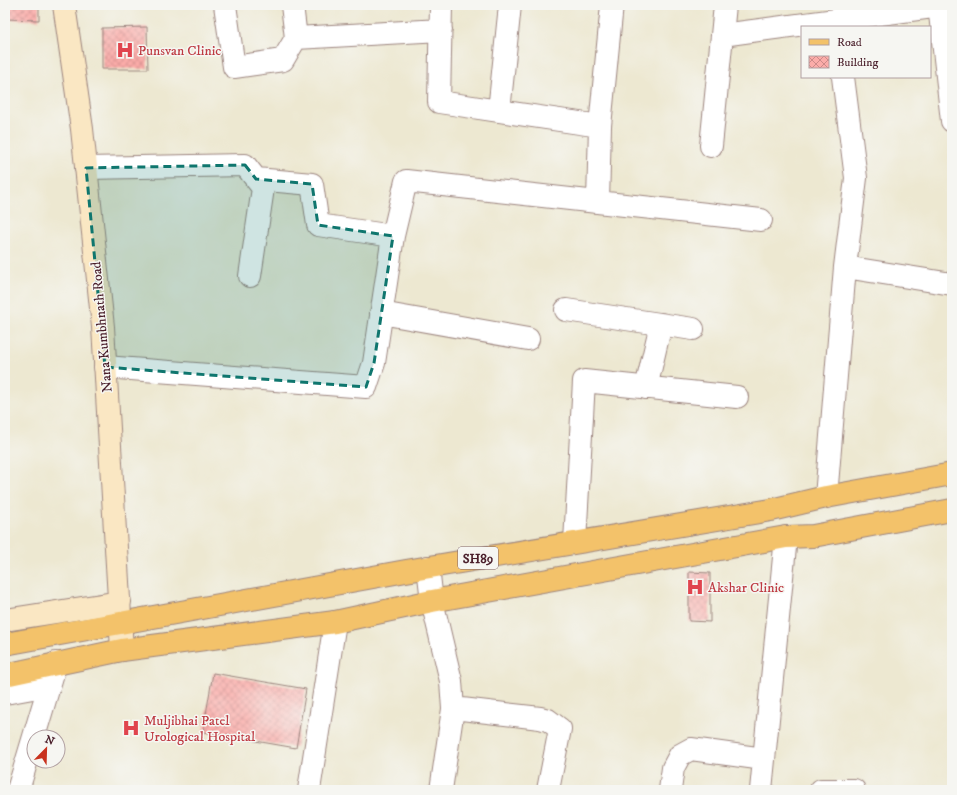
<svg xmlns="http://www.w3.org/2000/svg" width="957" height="795" font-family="'IM FELL DW Pica',serif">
<defs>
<pattern id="building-cross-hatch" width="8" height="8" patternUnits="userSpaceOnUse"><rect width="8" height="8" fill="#fbaca9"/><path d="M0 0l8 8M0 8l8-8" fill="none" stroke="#cd8b8a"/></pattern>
</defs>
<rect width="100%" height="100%" fill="#f6f6f2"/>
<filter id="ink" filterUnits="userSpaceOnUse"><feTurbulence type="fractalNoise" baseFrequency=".025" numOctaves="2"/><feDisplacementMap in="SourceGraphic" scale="8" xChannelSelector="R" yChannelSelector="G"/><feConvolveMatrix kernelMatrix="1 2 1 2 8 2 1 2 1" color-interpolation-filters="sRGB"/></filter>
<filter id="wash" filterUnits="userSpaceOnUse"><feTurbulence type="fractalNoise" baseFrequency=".012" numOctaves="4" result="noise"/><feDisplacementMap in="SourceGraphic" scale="16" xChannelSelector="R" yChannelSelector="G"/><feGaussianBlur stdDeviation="0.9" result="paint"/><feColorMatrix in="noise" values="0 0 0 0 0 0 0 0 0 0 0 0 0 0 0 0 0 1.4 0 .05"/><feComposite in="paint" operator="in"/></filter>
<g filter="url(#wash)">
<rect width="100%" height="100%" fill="#ede8d1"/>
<g id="blocks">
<path fill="url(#building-cross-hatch)" d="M5 5H39V20L5 19Z
M147 27 148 69H102V28Z
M689 572 710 573V622L689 621Z
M213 673 306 689 296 748 203 732Z"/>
</g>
</g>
<g filter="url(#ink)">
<use href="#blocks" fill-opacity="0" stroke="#9c847e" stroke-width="1"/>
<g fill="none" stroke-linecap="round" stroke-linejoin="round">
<g stroke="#9c847e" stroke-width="24">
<path id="minor" d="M225 5 234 67 283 60 296 38 292 5
M441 5 439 102 600 126 612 5
M939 5 952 121
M722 35 948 5
M296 38 441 30
M499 111 510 5
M711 146 725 5
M86 168 245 165 263 188 250 276
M256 179 312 184 318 225 393 236
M598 202 600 126
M845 267 952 284
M566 310 693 329
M381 313 528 339
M105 367 366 387 374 363 393 236 406 181 761 220
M646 388 661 324
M826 497 845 267 856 178 843 77
M575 542 584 381 737 397
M428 567 432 601 451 681 453 709 441 790
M5 693 49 685
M453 708 540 718 548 720 560 729 548 790
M309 790 335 622
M670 790 673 768 680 755 691 749 764 759
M761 790 786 537
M821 790H854"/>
</g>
<g stroke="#9c847e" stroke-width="24">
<path id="tertiary" d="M18 790 56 663"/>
</g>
<g stroke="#9c847e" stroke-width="24">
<path id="secondary" d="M64 5 82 129 103 327 122 650
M5 620 120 602"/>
</g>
<g stroke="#9c847e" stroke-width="24">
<path id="primary" d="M5 644 406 571 771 510 826 497 952 474
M5 675 122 650 335 622 432 601 786 537 813 536 952 510"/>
</g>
<use href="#minor" stroke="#fff" stroke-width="22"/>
<use href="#tertiary" stroke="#fff" stroke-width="22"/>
<use href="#secondary" stroke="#fae7c3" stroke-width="22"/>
<use href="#primary" stroke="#f3c26a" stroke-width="22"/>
</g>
</g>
<path fill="#0f766e" fill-opacity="0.2" stroke="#0f766e" stroke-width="3" stroke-dasharray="8 5" stroke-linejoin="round" d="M245 165 256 179 312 184 318 225 393 236 374 363 366 387 105 367 86 168Z"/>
<defs>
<g id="hospital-bare" transform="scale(1.38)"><path d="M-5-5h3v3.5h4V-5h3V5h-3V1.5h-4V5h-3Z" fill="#e0444e" stroke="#f6f6f2" stroke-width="2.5" paint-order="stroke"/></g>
</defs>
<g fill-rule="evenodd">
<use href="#hospital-bare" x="125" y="50"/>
<use href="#hospital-bare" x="695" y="587"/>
<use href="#hospital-bare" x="131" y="728"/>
</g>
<g text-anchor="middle" stroke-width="3" stroke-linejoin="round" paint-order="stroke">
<rect fill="#f6f6f2" stroke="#7e6067" stroke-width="1" x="458" y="547" width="40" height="22" rx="3"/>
<g font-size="13" font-weight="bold" fill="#4a1f2b">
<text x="478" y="563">SH89</text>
</g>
<g font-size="14" fill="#be3a42" stroke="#f6f6f2" text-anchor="start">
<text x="138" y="55">Punsvan Clinic</text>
<text x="708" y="592">Akshar Clinic</text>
<text x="144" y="725">Muljibhai Patel<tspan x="144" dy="16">Urological Hospital</tspan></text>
</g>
<g font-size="14" fill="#4a1f2b" stroke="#f6f6f2">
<text transform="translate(101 327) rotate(-95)" y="5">Nana Kumbhnath Road</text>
</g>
</g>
<rect width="957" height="795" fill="none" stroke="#f6f6f2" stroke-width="20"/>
<rect x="801" y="26" width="130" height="52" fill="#f6f6f2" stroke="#b1a0a2"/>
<rect x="809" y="39" width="20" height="6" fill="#f3c26a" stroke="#b1a0a2"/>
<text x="837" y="46" font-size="12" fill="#4a1f2b">Road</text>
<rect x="809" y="56" width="20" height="12" fill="url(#building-cross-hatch)" stroke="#b1a0a2"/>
<text x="837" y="66" font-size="12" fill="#4a1f2b">Building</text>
<g transform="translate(46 749) rotate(23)"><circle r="19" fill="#f6f6f2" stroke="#b1a0a2"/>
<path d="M0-3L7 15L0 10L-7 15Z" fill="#c8321e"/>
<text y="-6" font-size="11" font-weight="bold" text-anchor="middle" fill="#4a1f2b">N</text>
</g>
</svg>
